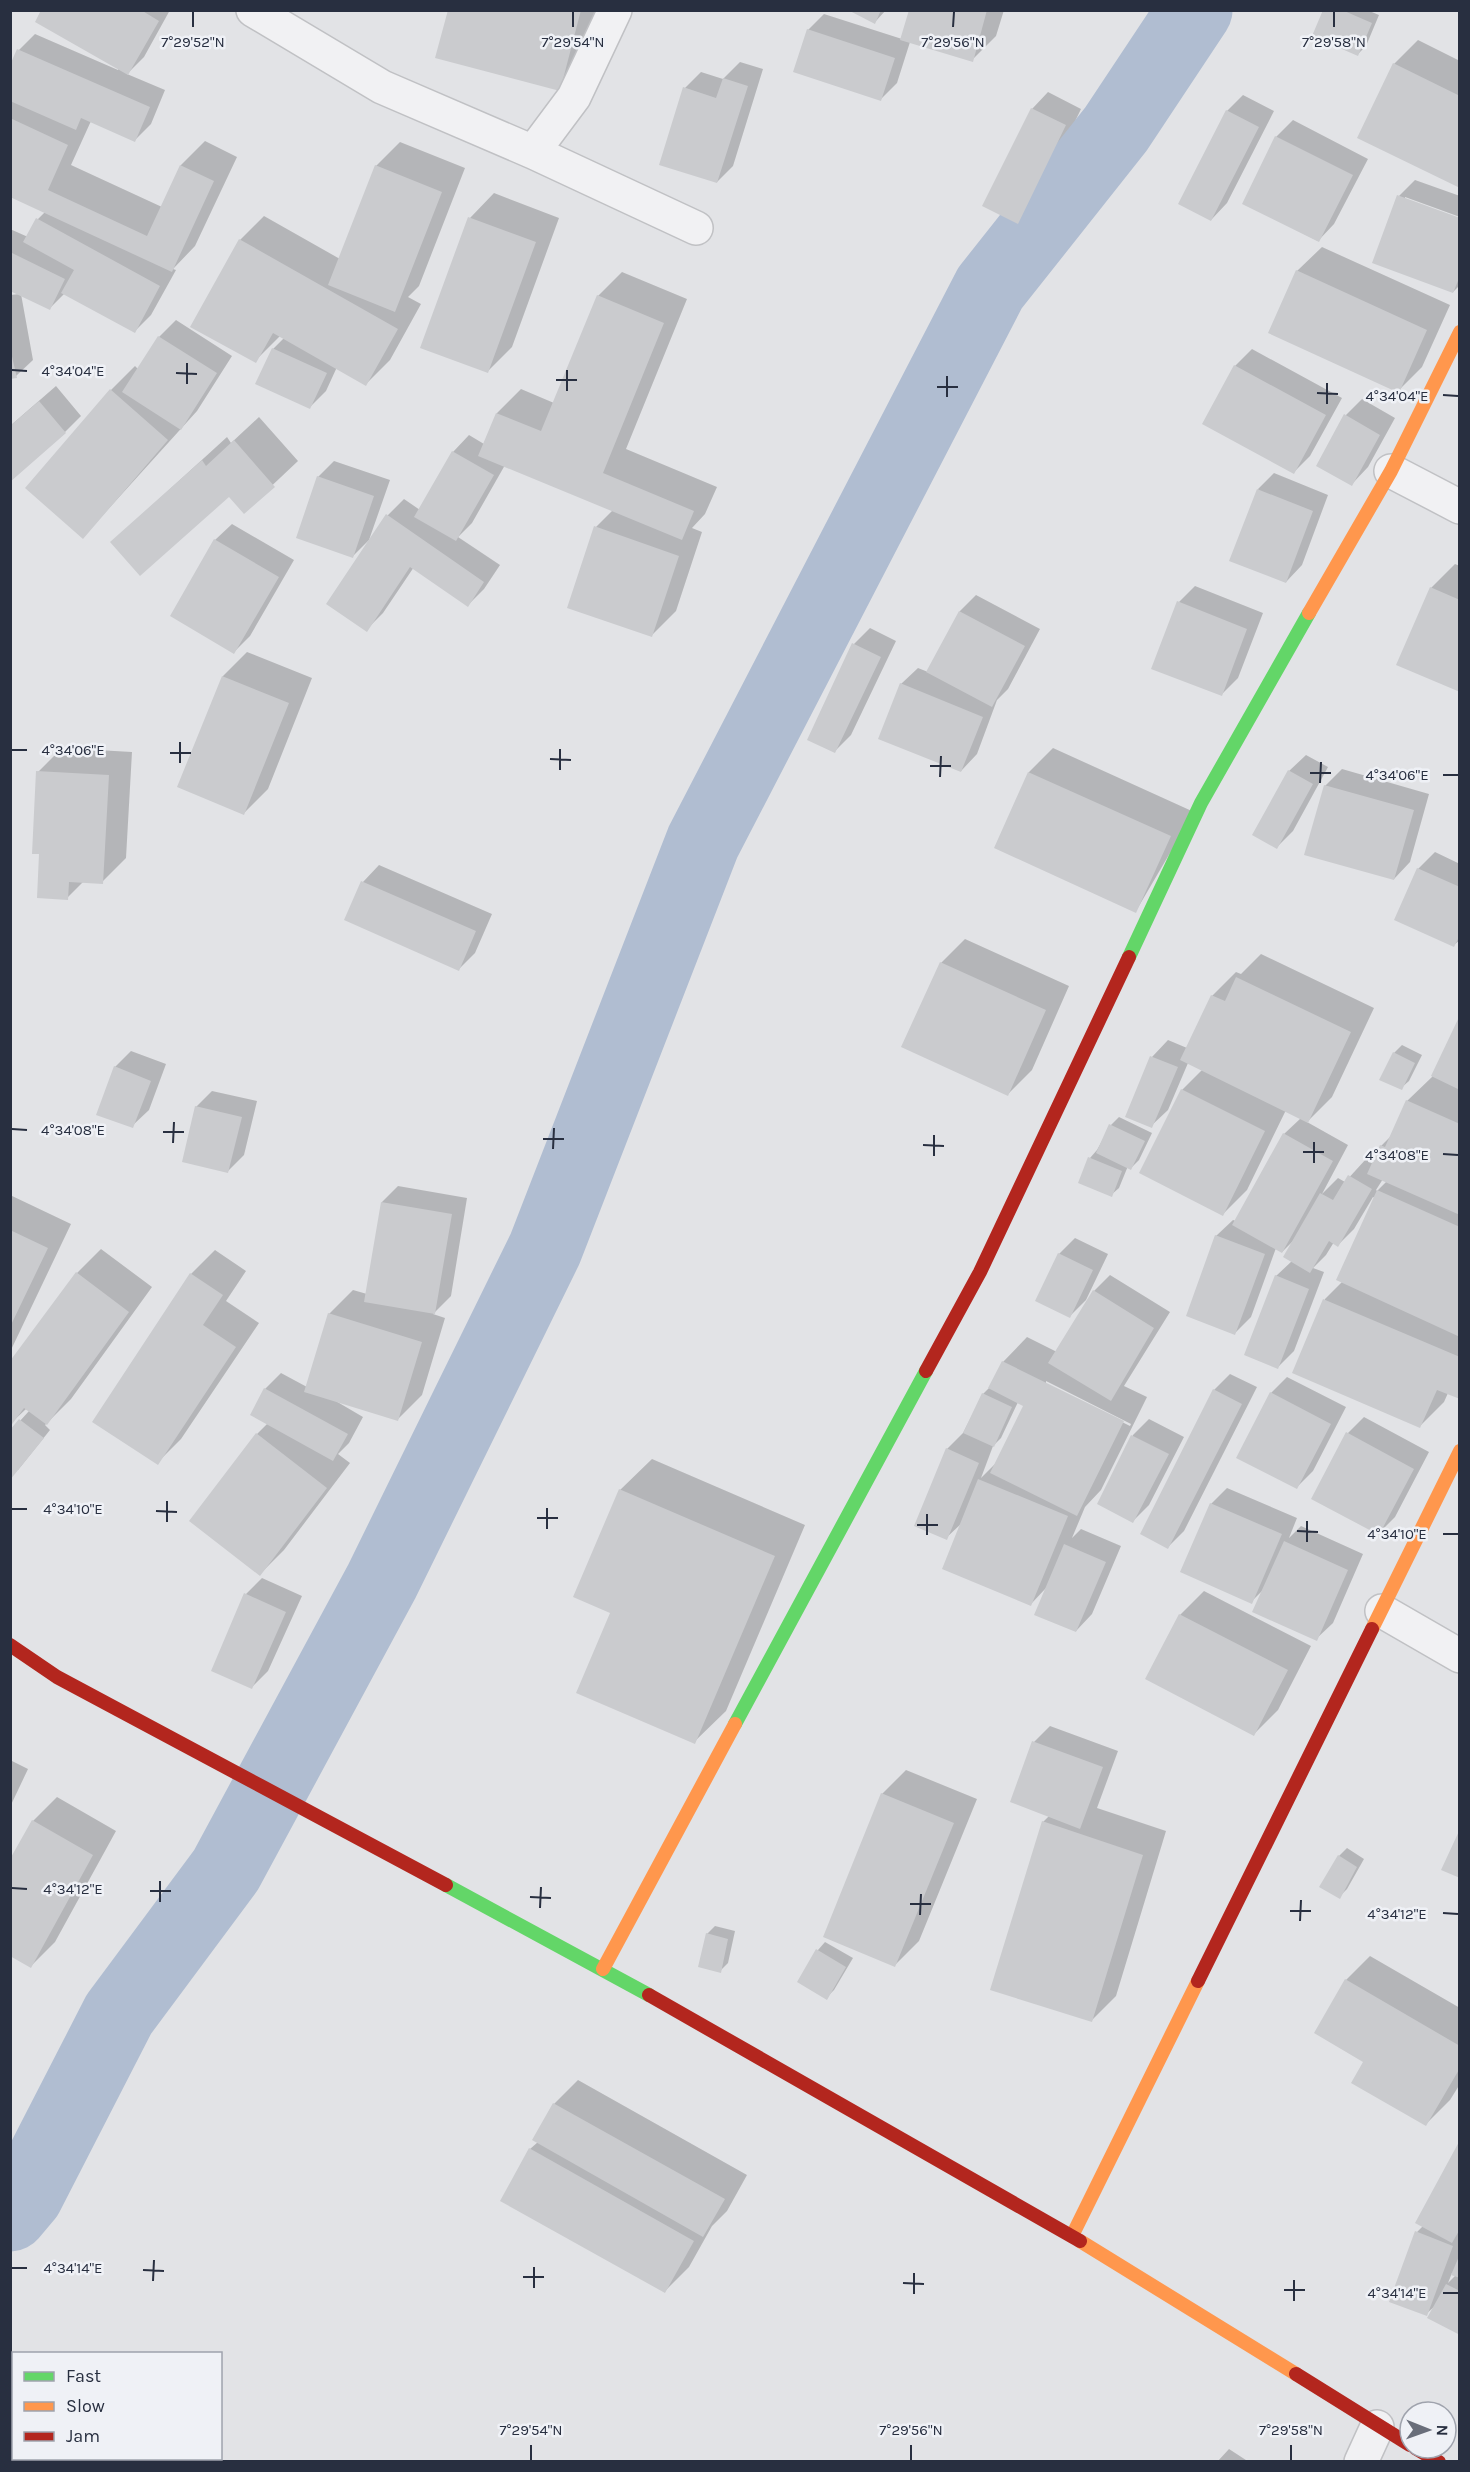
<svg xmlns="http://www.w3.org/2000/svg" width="1470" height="2472" font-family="Karla,sans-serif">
<rect width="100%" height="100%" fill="#e2e3e6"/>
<path fill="#0003" fill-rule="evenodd" d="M43 10H170L144 57 127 74 165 90 151 124 135 140 91 121 71 165 162 207 181 165 205 141 237 157 195 246 173 269 176 270 151 315 135 331 65 293 50 308 21 294 33 360 16 376 10 377V295L20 294 10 289V229L28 237 38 219 45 212 10 196V69L19 50 35 34 118 70 119 68Z
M449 10H598L560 89Z
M851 10H886L875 22Z
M911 10H1004L996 36 972 60 910 42 897 83 881 99 808 30 824 14 902 39Z
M1324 10H1367L1379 15 1366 46 1358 54Z
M1418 40 1460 61V187L1394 64Z
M740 62 763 69 733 166 717 182 685 88 701 72 723 79Z
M1048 92 1081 109 1034 206 1017 222 1032 109Z
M1243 95 1274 111 1227 203 1211 220 1227 111Z
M1293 120 1368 159 1334 224 1318 241 1244 203 1276 137Z
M400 142 465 168 419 286 408 297 421 304 390 360 366 384 337 367 326 391 310 407 273 349 284 338 280 336 255 361 240 240 264 216 340 259 376 166Z
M1415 180 1460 196V217L1405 197V200L1460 220V285L1453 292 1399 196Z
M494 193 559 218 512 347 488 371 422 347 470 218Z
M1322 247 1450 305 1422 367 1398 391 1297 271Z
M622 272 687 299 626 449 717 487 705 514 692 528 702 532 676 611 651 636 596 527 613 510 505 465 472 523 458 537 500 565 484 589 468 605 414 567 383 613 366 630 388 515 404 499 420 510 453 452 469 435 484 444 497 413 521 389 554 403 598 296Z
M176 320 232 356 197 411 83 537 111 390 135 366 138 369 159 337Z
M1252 349 1342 398 1310 456 1294 472 1204 424 1235 366Z
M56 386 81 416 65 432 10 426Z
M1362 399 1395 418 1368 467 1352 484 1346 415Z
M259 417 298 461 244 512 229 495 112 542 227 437 231 443Z
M334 461 390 480 369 540 353 556 318 477Z
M1274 473 1328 495 1302 565 1286 582 1258 489Z
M232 524 294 560 250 636 234 652 172 615 215 540Z
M1455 564 1460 566V691L1431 588Z
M1195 586 1263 613 1238 678 1221 695 1179 602Z
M976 595 1040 629 1008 689 997 700 977 754 961 771 901 684 918 668 928 672 960 611Z
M870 628 896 641 851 735 835 751 854 644Z
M247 652 312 678 268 789 244 813 179 787 223 676Z
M62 748 132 752 126 858 102 882 84 881 67 898 40 853 38 772Z
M1053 748 1194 812 1136 911 996 847 1029 772Z
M1306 755 1328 767 1293 831 1277 847 1289 771Z
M1342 769 1429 794 1410 862 1394 879 1325 786Z
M1435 852 1460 864V940L1454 945 1418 869Z
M379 865 492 914 475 953 459 969 346 919 363 882Z
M965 939 1069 986 1032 1070 1008 1094 941 963Z
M1261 954 1374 1008 1332 1097 1307 1122 1348 1145 1322 1194 1338 1178 1345 1182 1366 1159 1373 1164 1381 1146 1391 1136 1407 1101 1432 1077 1460 1019V1398L1448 1393 1444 1402 1420 1426 1294 1372 1325 1299 1342 1282 1375 1198 1373 1197 1354 1229 1338 1245 1334 1242 1326 1255 1313 1268 1324 1272 1294 1351 1278 1367 1276 1276 1292 1261 1293 1241 1282 1252 1276 1248 1251 1317 1235 1333 1216 1236 1233 1220 1236 1221 1284 1134 1301 1118 1286 1110 1247 1190 1223 1214 1182 1090 1202 1070 1188 1063 1168 1110 1151 1126 1152 1057 1168 1040 1187 1048 1212 996 1236 972 1241 974ZM1383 1179 1387 1181 1377 1191 1376 1190Z
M1402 1045 1422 1055 1409 1081 1401 1088 1394 1053Z
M131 1051 166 1064 149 1110 132 1126 115 1067Z
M212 1091 257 1101 244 1155 228 1171 196 1107Z
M1119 1117 1152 1133 1139 1160 1131 1168 1128 1166 1119 1188 1111 1195 1090 1158 1097 1150 1111 1125Z
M398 1186 467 1198 451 1296 433 1314 445 1318 422 1395 398 1419 334 1400 363 1417 349 1443 338 1454 350 1463 284 1550 260 1574 257 1434 268 1423 265 1389 281 1373 307 1387 329 1314 353 1290 367 1294 382 1202Z
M10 1195 71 1224 10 1352Z
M1075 1238 1108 1254 1086 1300 1070 1316 1059 1254Z
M101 1249 152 1287 71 1399 45 1425 50 1430 18 1470 10 1432 29 1411 26 1409 10 1424 77 1273Z
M215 1250 246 1271 226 1301 259 1323 181 1439 157 1463 191 1274Z
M1110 1275 1170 1312 1124 1386 1147 1397 1101 1490 1085 1507 1072 1538 1081 1529 1121 1546 1092 1614 1076 1631 1046 1588 1031 1604 962 1523 946 1538 947 1449 963 1433 983 1394 991 1386 1003 1362 1027 1337 1057 1352 1094 1291ZM1046 1381 1131 1424 1130 1426 1046 1384ZM1018 1402 1025 1405 998 1461 981 1478 993 1446 1001 1438Z
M1230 1374 1257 1387 1184 1531 1168 1547 1214 1390Z
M1287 1377 1346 1407 1313 1471 1296 1488 1271 1393Z
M1364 1417 1429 1452 1395 1517 1379 1533 1348 1433Z
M1149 1419 1184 1437 1149 1505 1133 1521 1099 1503 1133 1435Z
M652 1459 805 1525 726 1711 694 1742 612 1612 620 1490Z
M1227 1488 1297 1518 1289 1538 1301 1526 1363 1554 1333 1623 1316 1639 1263 1590 1251 1602 1211 1504Z
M262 1578 302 1596 268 1671 252 1687 246 1594Z
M1204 1591 1311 1646 1278 1710 1254 1734 1180 1615Z
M1050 1726 1118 1751 1097 1808 1166 1831 1116 1996 1092 2020 1043 1822 1050 1815 1034 1742Z
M10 1760 28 1769 10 1807Z
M906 1770 977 1799 919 1941 895 1965 882 1794Z
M57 1797 116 1831 55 1942 31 1966 33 1821Z
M1347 1848 1364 1859 1347 1889 1339 1897V1856Z
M715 1926 735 1931 728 1963 720 1971 707 1934Z
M825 1942 853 1958 834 1990 826 1998 799 1982 818 1950Z
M1370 1956 1460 2008V2084L1450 2100 1426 2124 1365 2061 1316 2032 1346 1980Z
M578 2080 747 2175 727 2211 712 2226 689 2267 665 2291 530 2149 538 2142 554 2104Z
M1460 2143V2334L1435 2306 1426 2314 1417 2232 1423 2226ZM1452 2273 1456 2275 1448 2283Z
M1229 2449 1249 2462H1217Z"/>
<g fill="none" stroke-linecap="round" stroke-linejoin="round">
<path stroke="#b0bdd1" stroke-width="75" d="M10 2214 26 2195 119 2014 226 1870 382 1581 545 1249 703 842 990 288 1116 129 1195 10"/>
</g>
<path fill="#cacbce" d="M41 10H141L159 21 128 75 35 22Z
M448 10H581L560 91 435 58Z
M848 10H881L875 24Z
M909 10H987L973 62 900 40Z
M1323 10H1342L1372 23 1358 56 1312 36Z
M807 29 895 58 881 101 793 72Z
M17 49 150 107 135 142 81 118 76 130 10 101V65Z
M1393 63 1460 96V188L1357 138Z
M723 78 748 86 717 183 659 165 683 87 716 98Z
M1031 108 1066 125 1018 224 982 206Z
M1226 110 1259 127 1211 221 1178 204Z
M10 118 68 145 48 190 147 236 180 165 214 181 172 272 10 197Z
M1275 136 1353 175 1319 242 1242 204Z
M375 165 442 192 395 312 328 285Z
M1397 195 1460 218V276L1453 293 1372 263Z
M468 217 536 242 488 373 420 348Z
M36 218 160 286 135 333 61 293 74 270 23 242Z
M239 239 398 329 366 386 273 333 256 363 190 327Z
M10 252 65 279 50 310 10 291Z
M1296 270 1427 330 1399 393 1268 333Z
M597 295 664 323 603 473 694 511 682 540 478 456 496 413 541 431Z
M158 336 217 373 181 430 122 392Z
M10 348 17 378 10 379Z
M272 348 327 373 310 409 255 384Z
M1234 365 1326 415 1294 474 1202 424Z
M110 389 168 440 83 539 25 488Z
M39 401 66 433 10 482V426Z
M1344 414 1380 435 1352 486 1316 466Z
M234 440 275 487 244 514 229 497 140 576 110 542 202 460 206 466Z
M452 451 494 475 456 541 414 517Z
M317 476 374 496 353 558 296 538Z
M1257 489 1313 511 1286 583 1229 561Z
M386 514 484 582 468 607 410 567 367 632 326 604Z
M594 526 679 556 652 637 567 608Z
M214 539 279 577 234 654 170 616Z
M1430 587 1460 600V692L1396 665Z
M1177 601 1247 629 1222 696 1151 669Z
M959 611 1025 646 992 707 926 672Z
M852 643 881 657 835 753 807 740Z
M222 676 289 703 244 815 177 787Z
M900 683 983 717 961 772 878 739Z
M1288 770 1313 784 1277 849 1252 835Z
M36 771 109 775 103 884 69 882 68 900 37 898 39 854H32Z
M1028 772 1171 836 1136 913 994 848Z
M1324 785 1414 810 1394 880 1304 855Z
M1417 868 1460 887V935L1454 947 1394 920Z
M361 881 476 931 459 971 344 920Z
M940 962 1046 1010 1008 1096 901 1047Z
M1236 977 1351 1032 1308 1123 1180 1060 1211 995 1225 1001Z
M1460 1015V1090L1431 1076Z
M1393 1052 1415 1063 1402 1090 1379 1080Z
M1150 1056 1178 1067 1152 1128 1125 1117Z
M114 1066 151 1081 133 1128 96 1115Z
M1181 1089 1265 1131 1223 1216 1139 1173Z
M1406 1100 1460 1124V1215L1367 1174 1380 1145 1385 1147Z
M195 1106 242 1117 228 1173 182 1162Z
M1109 1124 1145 1141 1131 1170 1096 1153Z
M1283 1133 1333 1161 1282 1253 1232 1225Z
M1088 1157 1122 1171 1112 1197 1078 1183Z
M1348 1175 1372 1189 1338 1247 1329 1241 1310 1273 1283 1257 1320 1193 1333 1200Z
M1377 1190 1460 1227V1337L1336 1280Z
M381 1202 452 1214 435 1314 364 1302Z
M10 1230 48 1248 10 1327Z
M1215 1235 1265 1254 1235 1335 1186 1316Z
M1058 1253 1093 1270 1070 1318 1035 1301Z
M76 1272 129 1312 47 1425 24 1408 10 1427V1361Z
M190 1273 223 1295 203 1325 236 1347 158 1465 92 1422Z
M1275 1275 1309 1289 1278 1369 1244 1355Z
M1093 1290 1154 1328 1111 1401 1048 1363Z
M1323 1299 1460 1357V1399L1437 1390 1420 1428 1292 1373Z
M328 1313 422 1342 398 1421 304 1392Z
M1002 1361 1124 1421 1077 1516 990 1473 1023 1406 988 1388Z
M264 1388 348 1434 333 1461 250 1415Z
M1213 1389 1242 1404 1168 1549 1140 1534Z
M1270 1392 1331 1424 1297 1489 1236 1458Z
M982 1393 1012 1407 994 1447 963 1433Z
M19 1419 44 1438 10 1480V1430Z
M1346 1432 1414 1469 1379 1535 1311 1499Z
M256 1433 327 1488 260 1576 189 1521Z
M1131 1435 1169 1454 1133 1523 1097 1504Z
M946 1448 979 1463 947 1540 914 1526Z
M978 1479 1068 1516 1031 1606 942 1569Z
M619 1489 775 1556 695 1744 576 1693 610 1613 573 1597Z
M1210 1503 1282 1534 1252 1604 1180 1572Z
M1284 1541 1348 1570 1317 1641 1252 1612Z
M1064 1544 1106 1562 1076 1632 1034 1615Z
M244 1593 286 1612 252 1689 211 1671Z
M1179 1614 1288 1670 1254 1736 1145 1679Z
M1032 1741 1103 1767 1080 1829 1010 1802Z
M881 1793 954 1823 895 1967 823 1937Z
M32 1820 93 1855 31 1968 10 1956V1859Z
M1042 1821 1143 1855 1092 2022 990 1990Z
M1460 1829V1878L1441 1870Z
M1338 1855 1357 1867 1340 1899 1319 1887Z
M706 1933 728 1939 721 1973 698 1967Z
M816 1949 846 1967 827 2000 797 1982Z
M1345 1979 1460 2046V2068L1426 2126 1351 2083 1363 2062 1314 2033Z
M553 2103 725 2199 703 2237 532 2140Z
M1460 2140V2229L1452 2243 1415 2223Z
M529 2148 694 2241 665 2293 500 2201Z
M1415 2231 1453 2246 1427 2316 1389 2302Z
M1460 2254V2278L1451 2275Z
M1446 2284 1460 2291V2335L1427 2318Z"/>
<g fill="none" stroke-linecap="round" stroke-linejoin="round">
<g stroke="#c0c1c4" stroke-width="36">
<path id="street" d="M253 10 382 87 533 152 696 228
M533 152 574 97 615 10
M1391 471 1460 507
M1382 1611 1460 1656
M1361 2462 1377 2427"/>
</g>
<use href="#street" stroke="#f1f1f3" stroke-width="33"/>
<path stroke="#63d668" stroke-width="14" d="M1129 957 1201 803 1309 613
M735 1724 926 1371
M446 1885 649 1995"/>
<path stroke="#ff974d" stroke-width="14" d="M1309 613 1391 471 1460 332
M1372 1629 1460 1451
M603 1969 735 1724
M1072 2236 1198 1981
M1080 2241 1296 2374"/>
<path stroke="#b3261e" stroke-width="14" d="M926 1371 980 1272 1129 957
M10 1645 57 1677 446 1885
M1198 1981 1372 1629
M649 1995 1080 2241
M1296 2374 1410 2445
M1415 2448 1439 2462"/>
</g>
<path fill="none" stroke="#282f40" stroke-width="2" d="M193 27V12M573 27V12M953 27 954 12M1334 27V12M12 370 27 371M176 373 197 374M556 380H577M187 384V363M937 387H958M567 391V370M1317 393 1338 394M1443 395 1458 396M947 397V376M1327 404V383M12 750H27M170 753H191M550 759 571 760M180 763V742M930 766H951M560 770V749M1310 773H1331M1443 775H1458M940 777 941 756M1320 783 1321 762M12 1129 27 1130M163 1132H184M543 1139H564M173 1143 174 1122M923 1145 944 1146M553 1149 554 1128M1303 1152H1324M1443 1154 1458 1155M934 1156V1135M1314 1163V1142M12 1509H27M156 1511 177 1512M537 1518H558M167 1522V1501M917 1525H938M547 1529V1508M1297 1531 1318 1532M1443 1534H1458M927 1535V1514M1307 1542V1521M12 1888 27 1889M150 1891H171M530 1897 551 1898M160 1902V1881M910 1904H931M540 1908 541 1887M1290 1911H1311M1443 1913 1458 1914M920 1915 921 1894M1300 1921 1301 1900M12 2268H27M143 2270 164 2271M523 2277H544M153 2281 154 2260M903 2283 924 2284M534 2288V2267M1284 2290H1305M1443 2293H1458M914 2294V2273M1294 2301V2280M531 2460V2445M911 2460V2445M1291 2460V2445"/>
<g font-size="15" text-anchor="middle" fill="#282f40" stroke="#eff1f6" stroke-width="5" stroke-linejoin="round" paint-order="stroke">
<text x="193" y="47">7°29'52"N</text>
<text x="573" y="47">7°29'54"N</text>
<text x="953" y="47">7°29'56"N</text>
<text x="1334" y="47">7°29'58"N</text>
<text x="73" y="376">4°34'04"E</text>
<text x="1397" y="401">4°34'04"E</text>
<text x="73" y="755">4°34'06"E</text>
<text x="1397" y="780">4°34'06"E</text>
<text x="73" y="1135">4°34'08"E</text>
<text x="1397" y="1160">4°34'08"E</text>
<text x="73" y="1514">4°34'10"E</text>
<text x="1397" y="1539">4°34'10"E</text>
<text x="73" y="1894">4°34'12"E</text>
<text x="1397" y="1919">4°34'12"E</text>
<text x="73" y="2273">4°34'14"E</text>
<text x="1397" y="2298">4°34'14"E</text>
<text x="531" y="2435">7°29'54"N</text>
<text x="911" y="2435">7°29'56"N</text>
<text x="1291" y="2435">7°29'58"N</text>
</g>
<rect width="1470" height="2472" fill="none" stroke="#282f40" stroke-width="24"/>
<rect x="12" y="2352" width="210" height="108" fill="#eff1f6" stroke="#9fa3ad" stroke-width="1.5"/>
<rect x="24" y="2372" width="30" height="9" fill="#63d668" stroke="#9fa3ad" stroke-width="1.5"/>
<text x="66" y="2382" font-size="18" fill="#282f40">Fast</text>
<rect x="24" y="2402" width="30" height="9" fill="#ff974d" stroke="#9fa3ad" stroke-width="1.5"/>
<text x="66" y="2412" font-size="18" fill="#282f40">Slow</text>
<rect x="24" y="2432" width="30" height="9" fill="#b3261e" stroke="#9fa3ad" stroke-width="1.5"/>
<text x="66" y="2442" font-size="18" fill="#282f40">Jam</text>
<g transform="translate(1428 2430) rotate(91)"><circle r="28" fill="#eff1f6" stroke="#9fa3ad" stroke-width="1.5"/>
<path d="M0-4.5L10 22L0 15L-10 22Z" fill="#696e7a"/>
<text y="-9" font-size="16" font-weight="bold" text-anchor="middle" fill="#282f40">N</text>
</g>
</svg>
